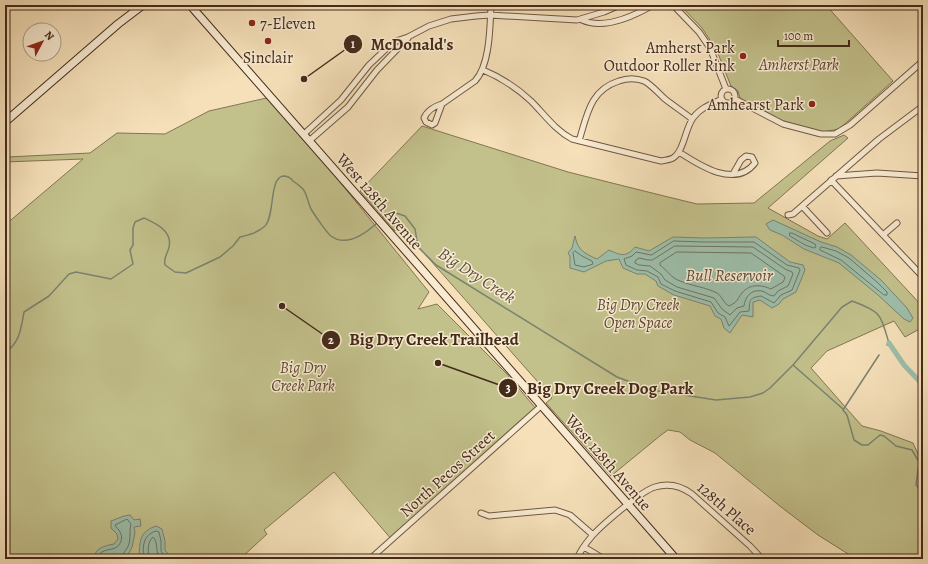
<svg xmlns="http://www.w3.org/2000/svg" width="928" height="564" font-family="Alegreya,serif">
<rect width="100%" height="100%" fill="#f5e0b9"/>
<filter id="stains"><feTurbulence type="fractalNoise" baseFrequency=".005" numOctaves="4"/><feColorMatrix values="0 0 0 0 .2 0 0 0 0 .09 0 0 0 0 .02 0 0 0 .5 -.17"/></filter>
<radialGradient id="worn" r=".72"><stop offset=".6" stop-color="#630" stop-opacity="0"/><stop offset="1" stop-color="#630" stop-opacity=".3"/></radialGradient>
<path fill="#c2c08b" stroke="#847552" d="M680 5H826L893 81 839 129 823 132 780 120 740 98 738 91 731 86 717 51 702 28Z
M271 97 429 292 418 309 437 304 506 373 537 410 392 540 334 472 264 530 267 534 240 559H5V225L83 159 5 162V155L7 157 90 153 117 133 165 134 209 111Z
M422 126 568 172 660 195 697 204 754 203 830 141 844 135 848 138 768 208 818 236 827 239 845 223 923 307V327L905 337 894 321 827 351 811 368 862 426 881 431 913 443 923 465V559H856L818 535 781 507 715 453 690 440 680 432 668 430 661 435 611 476 546 403 552 398 401 227 395 231 360 191Z"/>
<path fill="#9dbeaa" stroke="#7a8370" d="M773 220 821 242 837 247 851 255 881 280 907 308 913 318 910 322 904 319 878 295 839 263 804 249 782 235 770 230 766 224Z
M575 236C578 251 584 253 597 259L609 250C620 255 626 258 635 247L649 251 673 237 704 238 756 237 790 262 803 265 805 270 796 292 783 299 779 304 772 308 760 300 753 302V317L742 315 730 333 724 328 721 319 715 316 710 306 674 295 658 286 656 281 645 274H637L623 268 619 259 606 261 584 272 570 268V256L568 253 572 248Z
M130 515 134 520 140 519 141 526 134 527 135 533 132 547 126 559H93C96 548 103 546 114 544L118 539 117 534 111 528V521L124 516Z
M156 526 162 529 165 541V550L170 556V559H141L139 557C140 541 139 532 156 526Z"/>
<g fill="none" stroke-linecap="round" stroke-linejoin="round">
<path stroke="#717462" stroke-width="1" d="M790 233H792L815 244 816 247 814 248 805 245 790 236Z
M674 241 703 242H754L787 265 799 268 800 270 792 290 781 295 774 303 761 296C748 298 750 301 749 311L740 312 730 325 729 326 725 317 718 313 711 302 675 291 661 284 658 277 647 271 637 270 626 265 624 259 632 256 636 252 651 255Z
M675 246 753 247 785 269 792 272 793 274 788 286 778 291 774 296C769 296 766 292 762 291 751 289 745 297 744 306L737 308 730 315 722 309 714 298 677 287 665 280 661 274 650 266 639 265 635 263V261L639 258 648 260H652Z
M822 247 836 251 849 258 878 283 887 292V295H884L841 260 820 250V248Z
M575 251 582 256 592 261 593 264 584 267 575 265 573 253Z
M677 252 751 253 784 276 785 278 783 282 771 289C762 285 750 283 742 293 736 300 739 301 729 306 724 304 722 296 717 293 705 287 692 286 680 281 671 278 667 270 660 265V263Z
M97 559C100 549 107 551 115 548 120 546 124 538 120 532 119 529 116 528 115 525L127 519 131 524C129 530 131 537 129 544 127 550 122 553 122 559
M144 559C142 547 143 535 156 531L159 532 161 541V551L166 559
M149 559C148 552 147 542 153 537 159 543 154 551 161 559"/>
<path stroke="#7a8370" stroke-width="1.5" d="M381 219 388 213H396L405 216 415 229 418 247 436 265 617 377 652 390 716 400 750 397 763 393 770 388 793 365 842 307 852 301C882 312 880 314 889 343L887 345
M5 353C20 342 21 329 24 312L49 296 69 274 76 272 111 279 133 264 130 250 133 245V228L135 222 144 218C155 223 173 231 169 247 168 253 163 258 165 265L175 272 186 273 220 257 233 246 240 237C249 235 257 233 265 226 275 216 269 178 283 176 287 176 291 178 293 181 296 183 300 186 303 189 307 194 308 203 311 209 314 214 326 232 331 236 347 248 366 233 377 223
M879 355 843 410 847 415 854 440 862 445H868L880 435 884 436 896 446 912 450 919 462 916 485 923 492
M793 365 843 409"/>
<path stroke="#9dbeaa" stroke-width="5" d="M889 343 904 365 923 385"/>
<g stroke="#715842" stroke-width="7">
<path id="street" d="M673 5 699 32 710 48 726 89
M582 20C604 30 634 16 653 5
M483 70C500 77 517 88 531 101 544 114 555 130 572 139L661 161C665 160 670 160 673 158 684 151 685 129 693 118 700 108 711 104 722 99
M721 96a7 7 0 1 1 14 0a7 7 0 1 1-14 0Z
M735 99 783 124 821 134H835L850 125 923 61
M442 104 435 123 432 125 426 122 424 118C427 111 435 106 442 104L475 81C490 65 490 27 491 5
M304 134 341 100 369 65 388 47 396 41 408 37 429 26 451 19 476 16 490 15 577 20 604 12 620 5
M309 141 348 107 377 70 408 38
M579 141C587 115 590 90 619 81 627 78 636 78 644 81 652 85 658 93 665 99 674 106 683 112 692 119
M679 152C699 165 735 189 755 163L752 157 746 156 741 160 733 174
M836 176 877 173 923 176
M831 180 923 277
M802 206 827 233
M788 215 793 214 879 139 923 106
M883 235 897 223
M481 513 489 516 555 510 570 515 593 535
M584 547 604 559
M370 559 541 406
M577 559C580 551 586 543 592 536 602 525 641 491 655 487 668 483 681 486 692 494L750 546 762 559"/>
</g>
<g stroke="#452a1a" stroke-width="9">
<path id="secondary" d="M190 5 676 559
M5 122 118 24 143 5"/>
</g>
<use href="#street" stroke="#f8ebd2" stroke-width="5"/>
<use href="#secondary" stroke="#f8ebd2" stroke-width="7"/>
</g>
<g fill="#8f2418" stroke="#f8ebd2" stroke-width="1.5">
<circle cx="252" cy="23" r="4"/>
<circle cx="268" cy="41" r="4"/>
<circle cx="743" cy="56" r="4"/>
<circle cx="812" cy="104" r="4"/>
</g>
<g text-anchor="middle" stroke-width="3" stroke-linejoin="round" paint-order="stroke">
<g font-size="16" fill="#452a1a" stroke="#f8ebd2" text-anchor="end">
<text x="260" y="29" text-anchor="start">7-Eleven</text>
<text x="735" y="53">Amherst Park<tspan x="735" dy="18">Outdoor Roller Rink</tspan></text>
<text x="268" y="63" text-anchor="middle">Sinclair</text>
<text x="804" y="110">Amhearst Park</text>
</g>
<g font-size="16" font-style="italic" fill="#5e4831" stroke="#f8ebd2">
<text x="799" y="70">Amherst Park</text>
<text x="638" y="310">Big Dry Creek<tspan x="638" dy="18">Open Space</tspan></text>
<text x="303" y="373">Big Dry<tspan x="303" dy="18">Creek Park</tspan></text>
</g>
<g font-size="16" fill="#452a1a" stroke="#f8ebd2">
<text transform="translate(380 201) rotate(49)" y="6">West 128th Avenue</text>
<text transform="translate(609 462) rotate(49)" y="6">West 128th Avenue</text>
<text transform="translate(447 473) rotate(-42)" y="6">North Pecos Street</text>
<text transform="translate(727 508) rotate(41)" y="6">128th Place</text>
</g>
<g font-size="17" font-style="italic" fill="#5b4f3e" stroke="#f8ebd2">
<text transform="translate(477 275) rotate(33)" y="6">Big Dry Creek</text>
<text x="729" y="281">Bull Reservoir</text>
</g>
</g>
<path fill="none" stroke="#452a1a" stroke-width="1.5" d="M304 79L353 44M282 306L331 340M438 363L508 388"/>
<g fill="#452a1a" stroke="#f8ebd2" stroke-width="1.5">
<circle cx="304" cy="79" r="4"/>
<circle cx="282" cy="306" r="4"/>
<circle cx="438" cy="363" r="4"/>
<circle cx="353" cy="44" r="10"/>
<circle cx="331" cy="340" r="10"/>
<circle cx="508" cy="388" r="10"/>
</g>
<g font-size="12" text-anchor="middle" font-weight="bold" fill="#fff">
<text x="353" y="48">1</text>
<text x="331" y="344">2</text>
<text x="508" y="392">3</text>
</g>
<g font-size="17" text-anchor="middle" font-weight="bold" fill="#452a1a" stroke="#f8ebd2" stroke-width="3" stroke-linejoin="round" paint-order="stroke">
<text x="412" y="50">McDonald's</text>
<text x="434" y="345">Big Dry Creek Trailhead</text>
<text x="610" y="394">Big Dry Creek Dog Park</text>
</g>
<rect width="928" height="564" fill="none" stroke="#f5e0b9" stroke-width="20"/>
<rect x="6" y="6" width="916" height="552" fill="none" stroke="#452a1a" stroke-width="2"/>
<rect x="10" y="10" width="908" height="544" fill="none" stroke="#452a1a"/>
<g transform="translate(42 42) rotate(49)"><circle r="19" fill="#f8ebd2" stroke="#b09e88"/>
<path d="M0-3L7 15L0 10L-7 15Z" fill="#8f2418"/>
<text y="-6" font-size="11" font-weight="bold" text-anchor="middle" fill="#452a1a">N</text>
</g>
<path d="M778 40v6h71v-6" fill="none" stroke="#452a1a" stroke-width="2"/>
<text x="784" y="40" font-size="12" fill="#452a1a" stroke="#f8ebd2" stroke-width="3" paint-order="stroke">100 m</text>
<rect width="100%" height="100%" filter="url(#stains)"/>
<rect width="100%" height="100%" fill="url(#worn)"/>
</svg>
